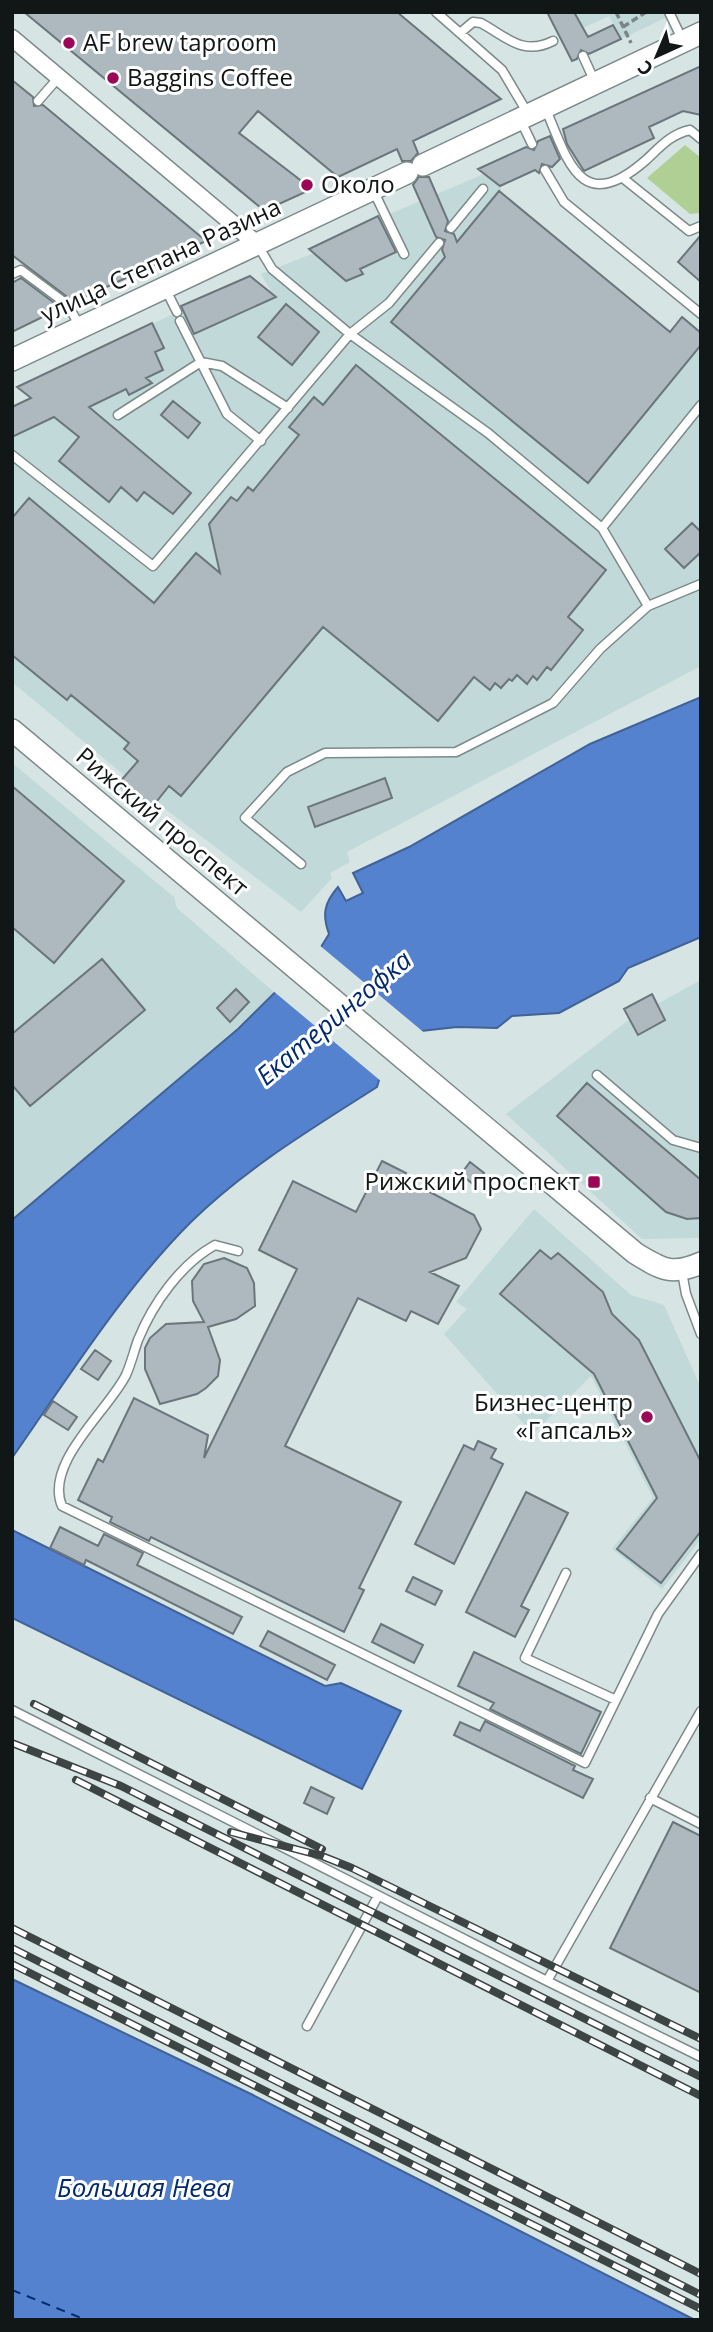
<svg xmlns="http://www.w3.org/2000/svg" width="713" height="2332" font-family="'Open Sans',sans-serif">
<rect width="100%" height="100%" fill="#d6e5e4"/>
<path fill="#c1d9d9" d="M574 12H678L621 39 609 16 583 28Z
M484 174 500 186 502 194 669 331 682 317 701 333V666L347 852 350 862 330 873 332 878 301 912 156 802 149 811 118 784 125 776 12 682V407L30 398 17 387 182 310 181 306 250 276 272 293 261 274 314 253 315 246 379 216 380 218Z
M12 763 174 897 177 908 274 992 238 1029 12 1220Z
M701 980V1238L642 1239 506 1114 630 1019Z
M534 1209 631 1295 664 1305 701 1388V1539L662 1589 612 1549 653 1498 591 1376 533 1434 444 1334 467 1309 456 1302Z"/>
<path fill="#b0cf94" d="M685 145 701 158V213L690 214 647 178Z"/>
<path fill="#5582ce" stroke="#416297" stroke-width="2" d="M701 697V937L628 968 619 981 559 1013 512 1016 497 1028 457 1027 421 1031 379 1080 377 1087C313 1128 246 1168 192 1221 125 1287 66 1381 12 1458V1220L238 1029 321 947 329 934C322 915 324 903 338 887L346 901 363 893 353 873 409 847 590 744Z
M12 1530 325 1686 341 1683 401 1711 362 1789 12 1618Z
M12 1979 253 2095 695 2320H12Z"/>
<path fill="#d6e5e4" d="M318 944 427 1035H423L382 1082 272 990Z"/>
<g fill="none" stroke-linecap="round" stroke-linejoin="round">
<path stroke="#012b6e" stroke-width="2" stroke-dasharray="9 7" stroke-linecap="butt" d="M12 2290 86 2320"/>
</g>
<path fill="#adb9bf" stroke="#6a767b" stroke-width="2" d="M24 12H397L501 99 413 141 418 153 411 161H402L397 149 338 177 258 111 239 133 312 189 268 209 261 208Z
M547 12H574L588 37 613 25 621 39 589 54 581 50 577 59 572 61Z
M701 66V115L683 111 649 127 654 138 584 171 567 144 563 129Z
M12 80 33 97 34 106 43 105 206 241 74 302 12 255Z
M550 136 560 159 552 167 542 164 539 173 535 170 500 186 478 169 526 147 534 150 538 141Z
M419 177H429L448 221 445 231 454 234 457 242 499 191 670 332 682 317 701 333V345L588 483 391 322 445 257 442 250 445 240 436 237 413 185Z
M378 216 396 252 360 269 363 274 346 281 309 249Z
M701 235V282L678 262Z
M250 276 276 297 194 334 181 306Z
M21 278 61 308 12 332V283Z
M286 304 319 332 292 365 258 337Z
M152 323 164 348 155 352 163 370 146 378 152 383 129 395 126 389 89 407 191 493 173 514 144 492 137 501 121 487 109 502 59 461 79 437 54 417 12 437V407L31 398 17 387Z
M356 365 606 570 568 617 583 630 551 670 547 667 537 680 533 676 527 684 517 675 512 681 509 679 501 688 495 683 490 690 474 677 438 721 323 627 181 796 169 786 149 811 118 784 138 761 124 749 129 743 71 695 67 700 12 655V518L29 498 154 603 196 553 220 573 209 524 231 497 237 501 248 487 253 491 299 435 289 427 314 397 323 405Z
M173 401 200 423 188 438 161 415Z
M692 523 701 532V552L684 568 665 549Z
M385 778 392 798 315 827 308 807Z
M12 786 124 881 54 963 12 927Z
M102 959 145 1010 30 1106 12 1085V1034Z
M236 989 249 1002 230 1022 217 1008Z
M652 994 665 1020 638 1035 624 1009Z
M587 1083 701 1180V1218L687 1219 666 1212 557 1116Z
M382 1161 406 1173 403 1178 474 1215 481 1229 466 1258 430 1272 459 1286 438 1324 411 1311 406 1321 358 1298 285 1446 401 1502 359 1588 364 1590 344 1632 151 1537 149 1541 110 1522 112 1517 78 1500 98 1459 103 1462 134 1398 208 1435 204 1458 297 1269 259 1250 293 1181 356 1212Z
M470 1162 484 1173 474 1185 461 1174Z
M540 1250 551 1259 558 1253 603 1292 612 1314 639 1340 701 1462V1531L661 1583 617 1549 657 1498 594 1374 500 1294Z
M224 1258 247 1268 254 1283 255 1306 236 1319 208 1327 220 1360 218 1376 206 1388 197 1394 160 1404 145 1369V1348L150 1338 166 1324 204 1322 193 1301 192 1281 204 1264Z
M95 1350 111 1361 98 1380 81 1369Z
M53 1401 77 1417 68 1430 44 1415Z
M478 1441 496 1449 491 1458 503 1464 454 1564 415 1544 464 1445 474 1450Z
M526 1492 568 1513 521 1606 529 1610 515 1637 466 1612Z
M60 1527 98 1546 104 1534 143 1553 137 1565 242 1617 233 1634 86 1560 84 1565 50 1548Z
M413 1577 442 1591 435 1605 406 1591Z
M381 1624 423 1645 414 1663 372 1642Z
M268 1631 335 1665 327 1680 260 1646Z
M474 1652 601 1712 581 1754 490 1709 494 1703 458 1686Z
M485 1721 575 1766 573 1770 593 1779 583 1798 454 1735 460 1722 480 1731Z
M311 1787 334 1798 327 1814 304 1803Z
M673 1822 701 1836V1993L610 1948Z"/>
<g fill="none" stroke-linecap="round" stroke-linejoin="round">
<g stroke="#7d8a8a" stroke-width="11">
<path id="service" d="M436 12 502 70 527 112
M669 12 682 39
M460 33 473 22 481 23C508 38 523 56 553 41
M583 56 594 80
M38 101 59 77
M545 107C568 162 581 217 646 160 660 147 671 134 690 130L701 139
M520 119 532 144
M545 170 564 202 701 314
M624 179 689 231 701 226
M373 190 404 254
M451 228 483 189
M257 244 272 269 350 334 488 433 602 528 648 606 600 649 553 703 456 752 325 753 287 772 245 818 301 864
M12 274 21 270 68 305 79 325
M166 290 177 312
M180 321 227 414 261 441
M118 415 201 362 222 366 288 408
M12 455 153 566 350 334 389 303 439 243
M602 528 701 405
M648 606 701 584
M597 1075 673 1140 701 1148
M238 1251 215 1245C181 1264 153 1303 138 1340 134 1351 131 1364 126 1375 108 1411 44 1463 62 1506L585 1763 616 1700
M682 1272 686 1294 701 1334
M566 1573 525 1658 616 1700 658 1614 701 1554
M12 1710 547 1981 701 1711
M650 1798 701 1824
M547 1981 701 2057
M307 2026 378 1896"/>
</g>
<g stroke="#7d8a8a" stroke-width="19">
<path id="minor" d="M12 38 257 244"/>
</g>
<g stroke="#7d8a8a" stroke-width="24">
<path id="tertiary" d="M423 165 701 33
M12 360 407 173
M12 730 635 1253C661 1269 672 1276 701 1263"/>
</g>
<path stroke="#7b8585" stroke-width="3.5" stroke-dasharray="7 3.5" stroke-linecap="butt" d="M616 12 631 43
M623 27 646 12"/>
<use href="#service" stroke="#fff" stroke-width="8"/>
<use href="#minor" stroke="#fff" stroke-width="16"/>
<use href="#tertiary" stroke="#fff" stroke-width="21"/>
<g stroke="#3d4444" stroke-width="8">
<path id="rail" d="M34 1704 322 1849
M12 1743 121 1786 701 2077
M76 1780 701 2096
M231 1832 322 1856 352 1868 701 2039
M12 1928 701 2274
M12 1948 701 2295
M12 1964 701 2309"/>
</g>
<use href="#rail" stroke="#fff" stroke-width="5" stroke-dasharray="16" stroke-linecap="butt"/>
</g>
<g fill="#9b0756" stroke="#fff" stroke-width="2.5">
<circle cx="69" cy="43" r="7"/>
<circle cx="113" cy="78" r="7"/>
<circle cx="307" cy="185" r="7"/>
<rect x="587" y="1175" width="14" height="14" rx="3.5"/>
<circle cx="647" cy="1417" r="7"/>
</g>
<g text-anchor="middle" stroke-width="6" stroke-linejoin="round" paint-order="stroke">
<g font-size="24" fill="#111616" stroke="#fff" text-anchor="start">
<text x="83" y="51">AF brew taproom</text>
<text x="127" y="86">Baggins Coffee</text>
<text x="321" y="193">Около</text>
<text x="580" y="1190" text-anchor="end">Рижский проспект</text>
<text x="633" y="1411" text-anchor="end">Бизнес-центр<tspan x="633" dy="28">«Гапсаль»</tspan></text>
</g>
<g font-size="24" fill="#111616" stroke="#fff">
<text transform="translate(161 261) rotate(-25)" y="8">улица Степана Разина</text>
<text transform="translate(162 822) rotate(40)" y="8">Рижский проспект</text>
</g>
<g font-size="26" font-style="italic" fill="#012b6e" stroke="#fff">
<text transform="translate(334 1018) rotate(-40)" y="9">Екатерингофка</text>
<text x="144" y="2197">Большая Нева</text>
</g>
</g>
<rect width="713" height="2332" fill="none" stroke="#111616" stroke-width="28"/>
<g transform="translate(657 56) rotate(224)" stroke="#ffffff" stroke-width="5" paint-order="stroke">
<path d="M0-5L12 26L0 18L-12 26Z" fill="#111616"/>
<text y="-10" font-size="19" font-weight="bold" text-anchor="middle" fill="#111616">С</text>
</g>
</svg>
